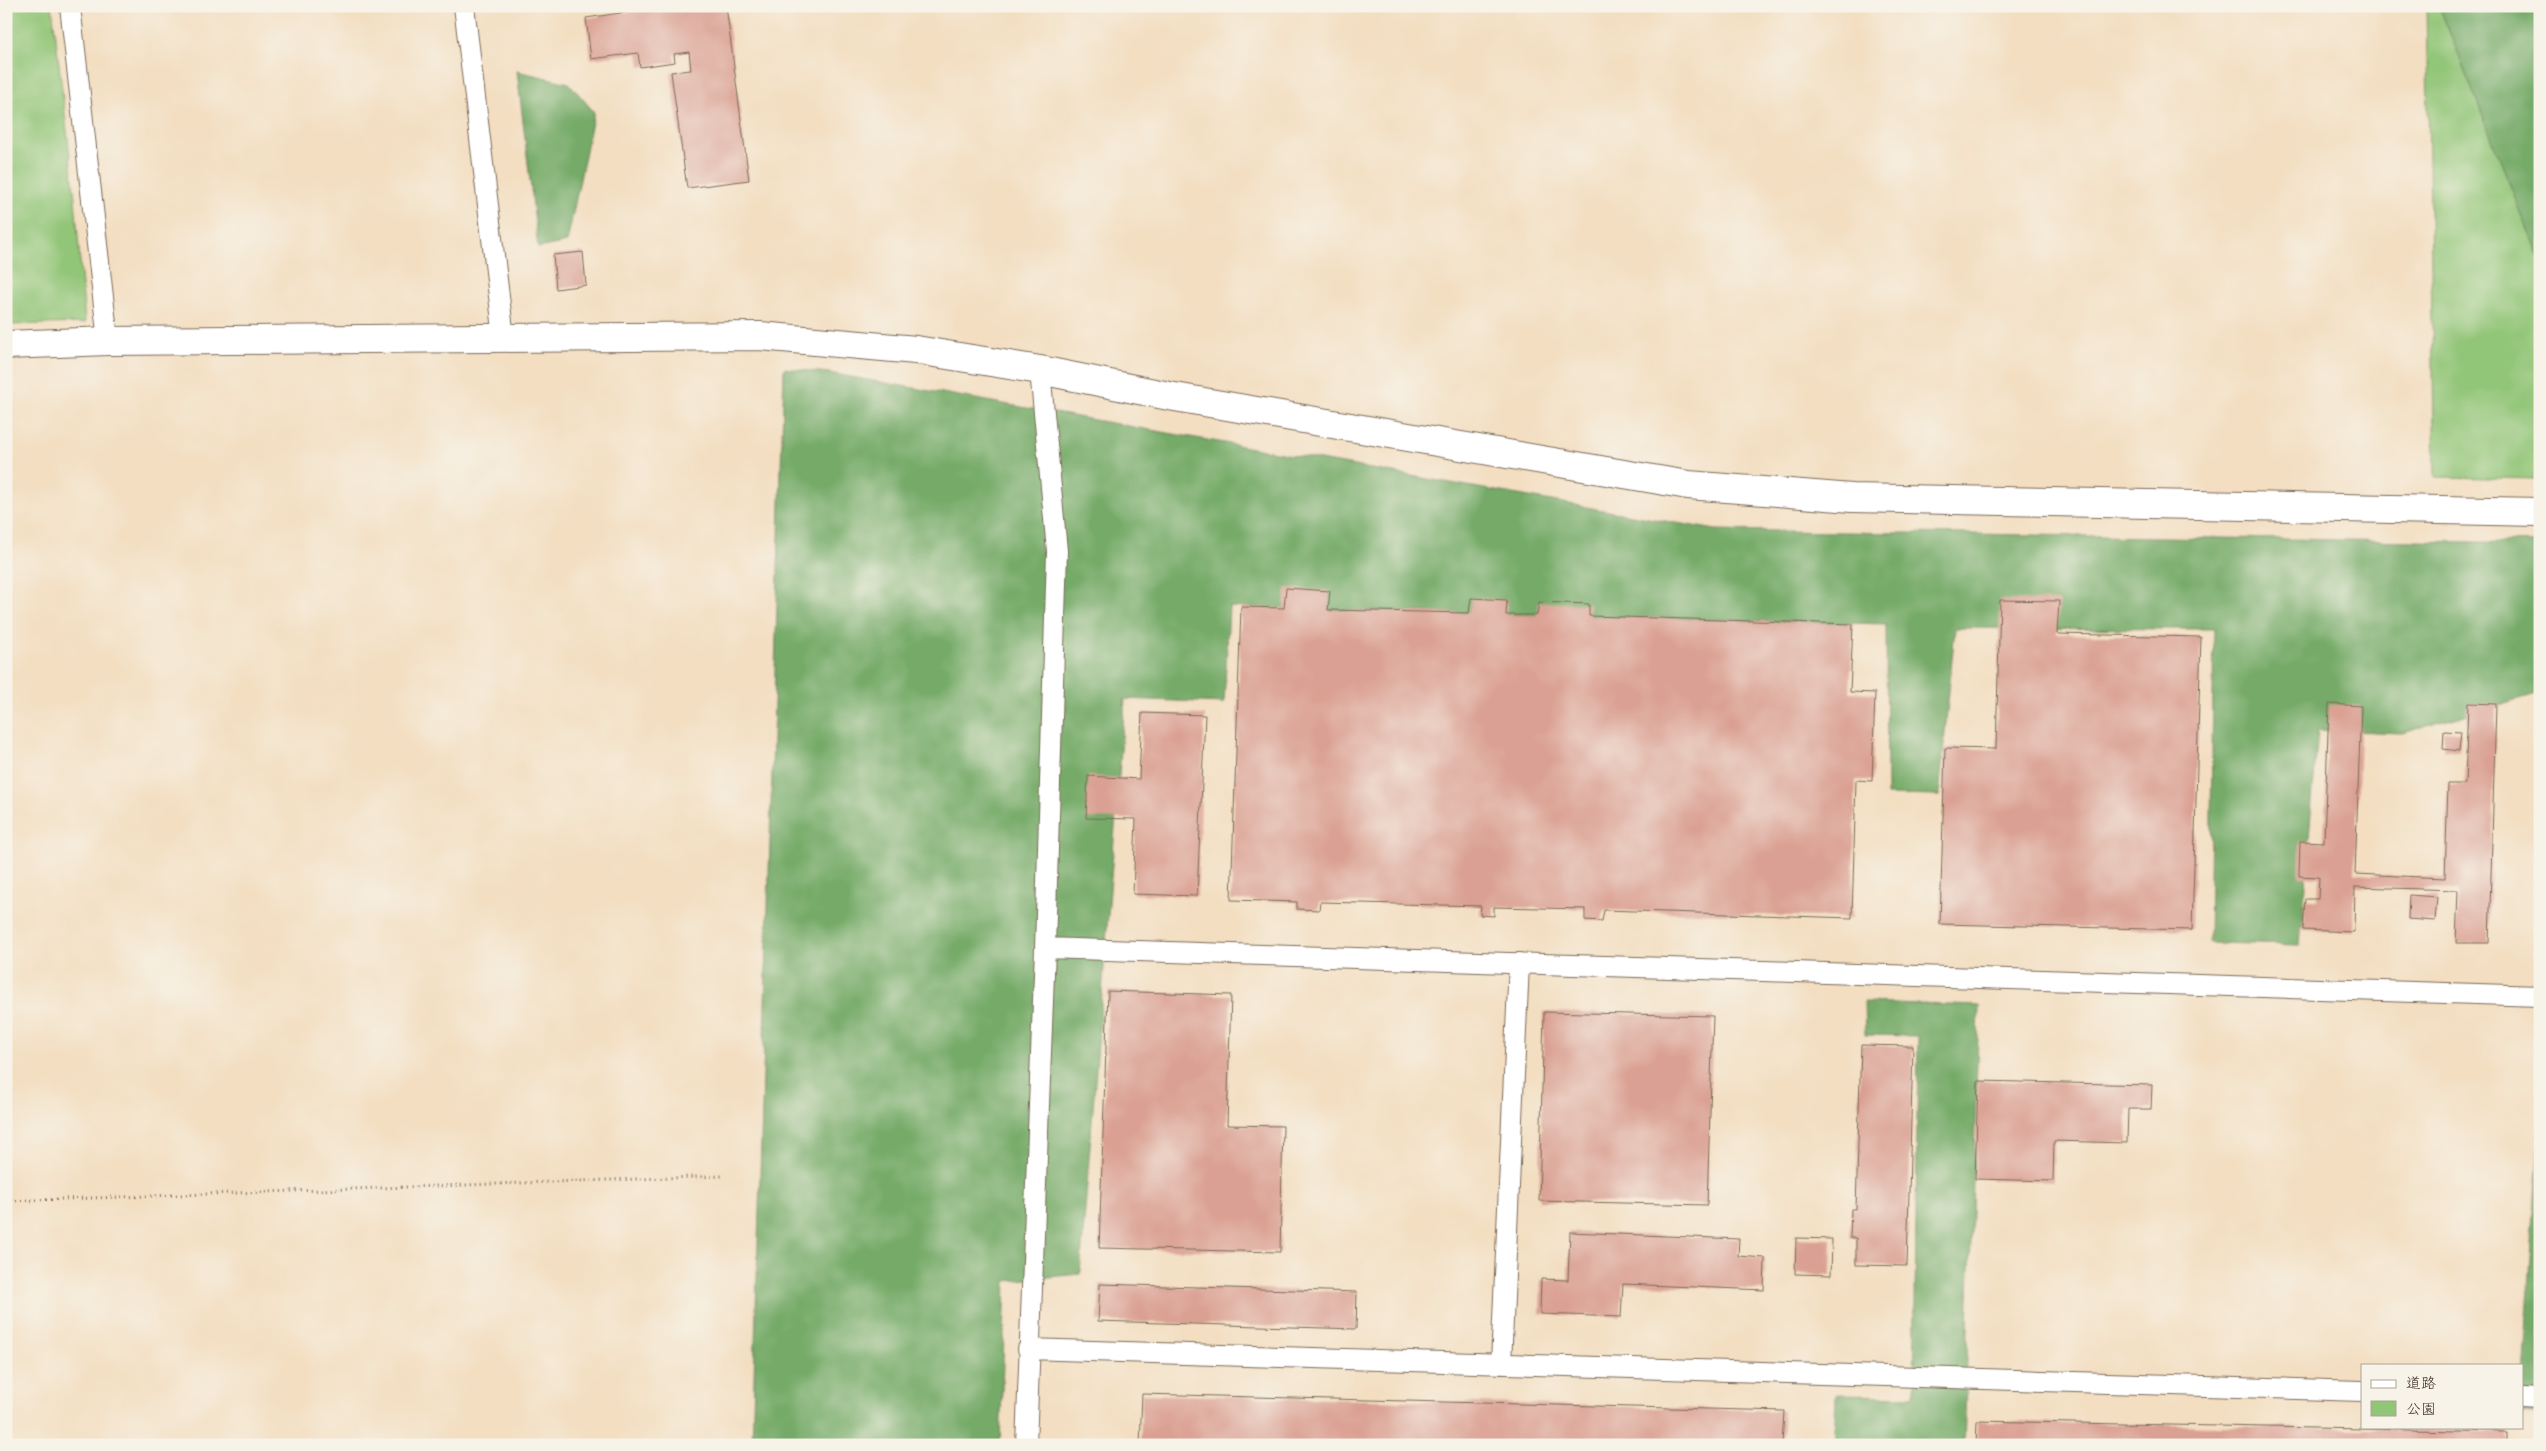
<svg xmlns="http://www.w3.org/2000/svg" width="2546" height="1451" font-family="Dekko,'Klee One',sans-serif">
<rect width="100%" height="100%" fill="#f7f3e8"/>
<filter id="ink" filterUnits="userSpaceOnUse"><feTurbulence type="fractalNoise" baseFrequency=".02" numOctaves="2"/><feDisplacementMap in="SourceGraphic" scale="10" xChannelSelector="R" yChannelSelector="G"/><feConvolveMatrix kernelMatrix="1 2 1 2 8 2 1 2 1" color-interpolation-filters="sRGB"/></filter>
<filter id="wash" filterUnits="userSpaceOnUse"><feTurbulence type="fractalNoise" baseFrequency=".0096" numOctaves="4" result="noise"/><feDisplacementMap in="SourceGraphic" scale="20" xChannelSelector="R" yChannelSelector="G"/><feGaussianBlur stdDeviation="1.12" result="paint"/><feColorMatrix in="noise" values="0 0 0 0 0 0 0 0 0 0 0 0 0 0 0 0 0 1.4 0 .05"/><feComposite in="paint" operator="in"/></filter>
<g filter="url(#wash)">
<rect width="100%" height="100%" fill="#f3dec1"/>
<path fill="#91c577" stroke="#66784a" d="M6 6H52L75 198 85 323 6 325Z
M2426 6H2439L2540 260V479L2435 477Z"/>
<path fill="#74aa68" stroke="#586a43" d="M2439 6H2540V260Z
M517 71 569 83 594 112 567 242 538 248Z
M784 368 829 373 1716 530 2540 543V693L2403 733 2318 730 2300 945 2209 943 2214 629 1955 628 1939 796 1887 795 1886 624 1229 607 1224 703 1125 699 1080 1274 1006 1281 1000 1445H752Z
M1864 1002 1979 1006 1964 1445H1834L1836 1395 1914 1396 1918 1036 1865 1035Z
M2540 1121V1415L2522 1413V1393Z"/>
<g id="blocks">
<path fill="#daa093" d="M670 6H726L749 180 687 188 671 72 691 70 689 52 674 54 675 62 640 67 638 53 591 59 586 18Z
M583 252 586 285 556 289 553 255Z
M1286 588 1330 591 1328 610 1469 613 1471 598 1507 600 1506 615H1537L1539 602 1589 604V616L1853 624 1850 692 1875 693 1872 781 1856 780 1852 918 1604 910 1602 921 1585 920V909L1494 907V916L1480 915 1481 906 1320 902 1319 910 1297 909V902L1231 900 1241 607 1284 608Z
M2000 600 2059 601 2057 634 2201 637 2192 930 1940 924 1945 748 1996 749Z
M2468 703 2496 704 2489 943H2456L2458 890 2355 887 2354 932 2303 930 2305 899H2318L2319 877 2299 876 2300 841 2324 842 2329 704 2361 706 2355 874 2445 878 2448 784H2465Z
M1142 713 1205 715 1197 896 1133 894 1136 819 1086 818 1088 776 1139 779Z
M2444 731 2461 732 2459 751 2443 749Z
M2409 895 2437 897 2435 921 2408 919Z
M1108 991 1231 995 1227 1125 1283 1126 1280 1252 1099 1248Z
M1544 1012 1713 1016 1707 1205 1539 1201Z
M1861 1045 1913 1046 1907 1266 1856 1265V1238H1850L1851 1209H1856Z
M1978 1081 2152 1085 2151 1109H2128L2127 1143 2054 1141 2053 1181 1975 1179Z
M1570 1232 1739 1239 1738 1256 1765 1258 1764 1290 1623 1284 1621 1317 1540 1314 1541 1279 1568 1280Z
M1796 1238 1832 1239 1831 1275 1795 1274Z
M1100 1284 1357 1292 1356 1329 1098 1321Z
M1142 1394 1784 1411 1782 1445H1140Z
M1977 1421 2507 1432V1445H1976Z"/>
</g>
</g>
<g filter="url(#ink)">
<use href="#blocks" fill-opacity="0" stroke="#7b6957" stroke-width="1"/>
<g fill="none" stroke-linecap="round" stroke-linejoin="round">
<g stroke="#7b6957" stroke-width="22">
<path id="service" d="M70 6 108 341
M464 6 504 338
M1045 948 2540 996
M1028 1349 2362 1391
M1501 1364 1519 963
M2522 1396 2540 1397
M1026 1445 1045 948 1057 551 1040 370"/>
</g>
<g stroke="#7b6957" stroke-width="30">
<path id="tertiary" d="M6 345 108 341 760 336 916 350 1040 370 1169 396 1688 485 1852 498 2540 512"/>
</g>
<path stroke="#7b6957" stroke-width="3" stroke-dasharray="1 4" stroke-linecap="butt" d="M6 1201 724 1176"/>
<use href="#service" stroke="#fff" stroke-width="20"/>
<use href="#tertiary" stroke="#fff" stroke-width="28"/>
</g>
</g>
<rect width="2546" height="1451" fill="none" stroke="#f7f3e8" stroke-width="25"/>
<rect x="2361" y="1364" width="162" height="65" fill="#f7f3e8" stroke="#aca397"/>
<rect x="2371" y="1380" width="25" height="8" fill="#ffffff" stroke="#aca397"/>
<text x="2406" y="1388" font-size="15" fill="#3b2a1e">道路</text>
<rect x="2371" y="1401" width="25" height="15" fill="#91c577" stroke="#aca397"/>
<text x="2406" y="1414" font-size="15" fill="#3b2a1e">公園</text>
</svg>
